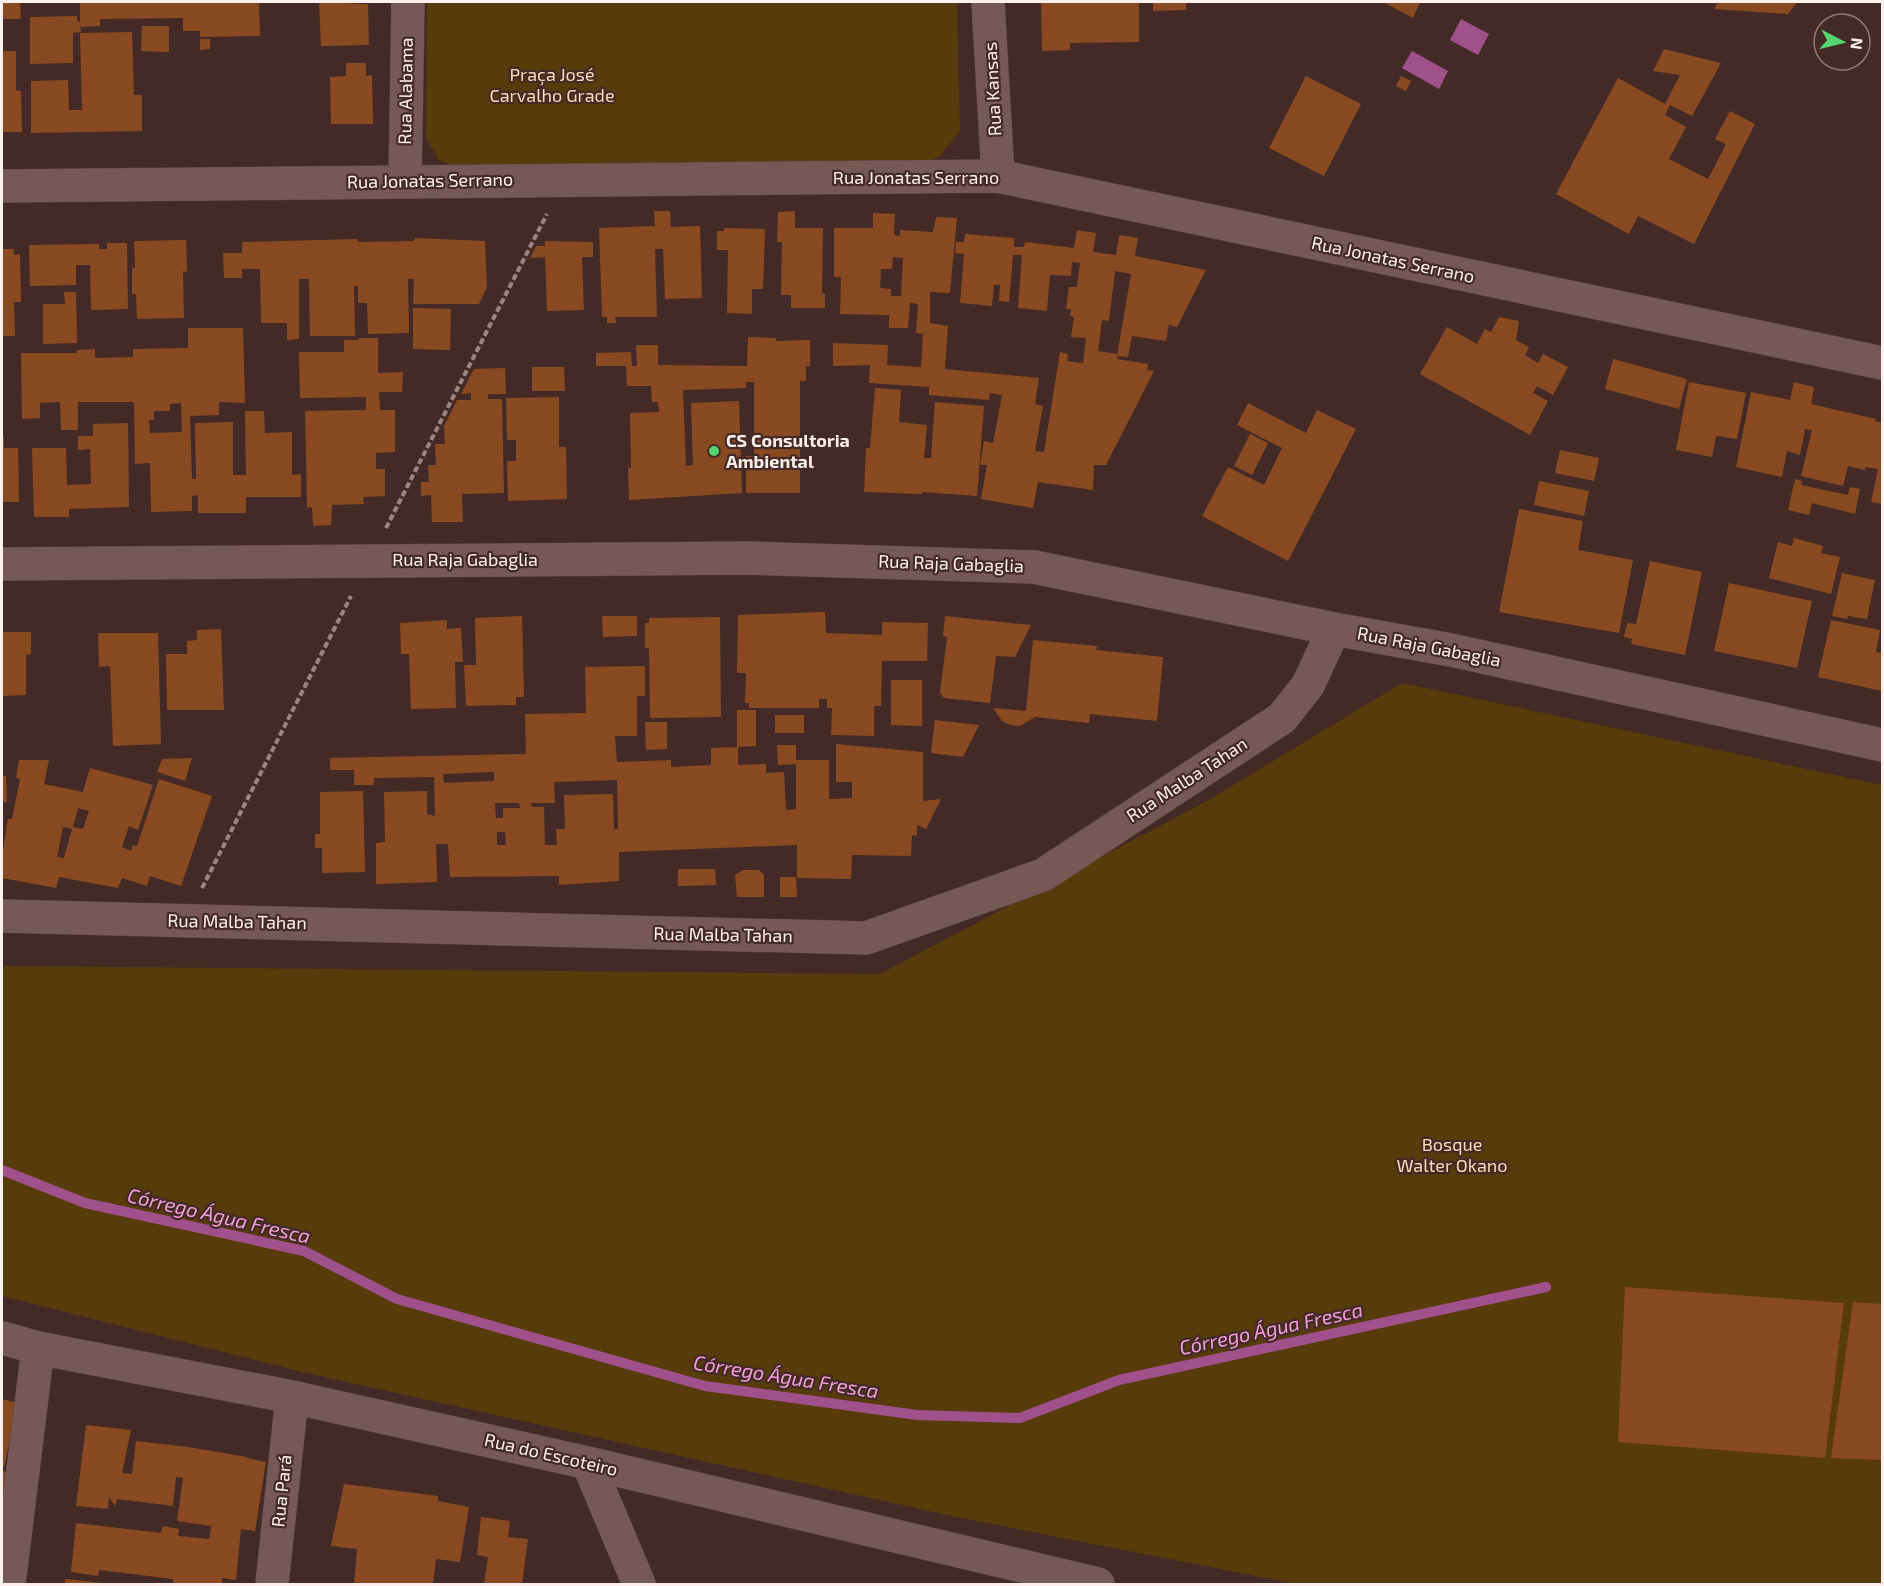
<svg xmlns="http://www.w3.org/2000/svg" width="1884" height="1586" font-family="'Exo 2',sans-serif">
<rect width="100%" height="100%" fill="#442a27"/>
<path fill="#583b0a" d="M427 2H957L960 131 940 156 917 167 468 172 439 160 426 138Z
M1402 683 1882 785V1584H1296L952 1516 306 1373 2 1296V966L880 974 1207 801Z"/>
<path fill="#a0518c" d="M1461 19 1489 34 1478 55 1450 40Z
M1412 51 1448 71 1439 89 1402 68Z"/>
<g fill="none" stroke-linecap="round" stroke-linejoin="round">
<path stroke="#a0518c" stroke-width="10" d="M2 1170 85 1203 304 1251 397 1299 705 1386 917 1415 1020 1418 1119 1380 1546 1287"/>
</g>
<path fill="#8a4a21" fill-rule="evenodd" d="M2 2H20L21 19H2Z
M80 2H259L260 36 200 37V31H183V18L100 19V26L80 27 81 32 73 33V63L30 64V17L77 16V21L80 22Z
M319 2 368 4 369 45 321 46Z
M1041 2H1139V42L1070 43V50L1042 51Z
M1153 2H1186V10L1153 11Z
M1386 2H1420L1413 18 1385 3Z
M1718 2H1797L1788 14 1714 9Z
M142 26H169V52L141 51Z
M132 32 134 95H142V131L31 133V81L68 80 69 110H82L80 33Z
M200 39H210V49L200 50Z
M1664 49 1721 63 1692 116 1670 105 1665 115 1686 127 1669 159 1708 179 1726 144 1715 139 1730 111 1755 124 1694 244 1638 216 1629 234 1556 194 1618 78 1665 104 1680 75 1653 71Z
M2 51H16V90L21 91 22 132H2Z
M346 63H366V76L372 75 373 124H331L330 77 346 76Z
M1306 76 1361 104 1324 176 1269 148Z
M1401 76 1411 81 1406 91 1396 86Z
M654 211H670L671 227 700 226 702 298 665 299 663 249H655L657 317H615L616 323H607V317H602L599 228 655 226Z
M795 211V228H823L822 293 825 294V308H791V295H781L782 242H777L778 212Z
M873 213 895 214 894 235 900 236V230L933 232 936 217 957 218 950 293 930 292V323L948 326 945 369 1039 378 1035 404 1043 406 1035 451 1044 452 1060 352 1068 354 1067 361 1083 363 1086 338 1071 337 1074 317 1070 316 1071 309H1066L1069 287H1077L1080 263 1072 262 1071 276 1050 275 1047 311 1018 308 1022 255H1013L1009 302 999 301 1000 285H994L992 306 960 303 964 254 955 253 956 242H964L965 234 1014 238V247H1024L1025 242 1074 248 1077 230 1096 233 1093 252 1116 255 1119 235 1138 238 1135 256 1206 270 1177 327 1169 325 1166 341 1132 336 1128 357 1117 356 1131 274 1115 271 1109 321 1102 320 1098 351 1118 354 1117 359 1148 364 1147 370 1154 371 1106 465H1094L1093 490 1038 482 1033 508 981 499 987 465H980L984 441 993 443 1002 395 990 393 989 400 929 395V387L869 383 870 365 833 366V343L888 345 887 365 921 367 923 334 916 333 918 304 910 303 908 328H889V315L840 314 841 277H834V228H873ZM893 257 903 258 901 296H891V289L880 288 881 269H892Z
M724 228 765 229 763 289H752V314L727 313 728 250H717V231H724Z
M415 238 485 241 487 287 479 304H413L414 279H408L409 333 368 334 367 303H358V286H354L355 336H310L309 279H299V339L287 340V323H261L260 269H242V278H224L223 253H242V242L358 239V242L414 241Z
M186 240 187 272 183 271 184 318 137 319 136 294H132V268H135L134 241Z
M545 241 593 242V257H582L584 310 547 311 545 257 530 258 536 246H545Z
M107 243H127L128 309 91 310 90 265H76V285L30 286 29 245 99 244V249H107Z
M2 249H14V255L20 254 21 302H14L15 336H2Z
M64 292H76L77 343 43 344V304H65Z
M413 308 451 309 450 350 413 349Z
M1499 317 1519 321 1516 340 1529 347 1525 355 1538 363 1543 354 1568 367 1553 395 1537 386 1533 393 1548 401 1530 435 1420 374 1447 327 1477 344 1485 329 1491 332Z
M188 328H243L245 403 219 402V415L190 416 192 479H196L195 423 233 422V475H246L245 411H264L265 433 292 432V475L301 474V497H246V513H198V495L192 496V511L151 512 150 463 135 464 134 402H78V430H61L60 402 40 403V418L22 419 21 353H77V350L95 349V358L133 357V349L188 348ZM181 403 182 432 150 433 149 420H154V411H170V404Z
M748 337 776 338V341L810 340V366H806V381H800V493H746V456H754V382H746V388L683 390 686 466 693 465 691 403 739 401 742 493 629 500 628 468H631L630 413 659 412 658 402H652L651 386H627L626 366H596V353L631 352 632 366H637L636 345H658V365L747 366Z
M359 338H378V373L403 372 402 392H379L380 410H395V452L376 453V469H385V496L363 497 364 504 332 505 331 525 313 526 312 507 307 508 305 411 366 410V397L300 398 299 352H344V340H359Z
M1613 359 1687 379 1679 409 1605 389Z
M532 367H564L565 391H532Z
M505 368 506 394H488V399H502L504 493 462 494 463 522H432L431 495 421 496V482H429L428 465H436L435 444H445L444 426 457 400H471V393L461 394 474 369Z
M1689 382 1746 393 1737 439 1716 436 1712 457 1676 450Z
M1794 382 1814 387 1811 404 1876 419 1875 421 1882 423V504L1871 502 1878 469 1865 467V470L1848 466 1843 486 1801 476 1812 430 1805 429 1800 455 1787 451 1782 477 1736 467 1751 392 1790 400Z
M875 388 901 390 899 422 927 425 924 458H931L935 402 984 406 977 496 922 492V494L864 492 866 448H870Z
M559 397V447H566L567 499 508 501 507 461H516V440H507L506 398Z
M1248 403 1306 433 1317 410 1356 429 1288 561 1202 516 1228 467 1264 485 1282 448 1237 425Z
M128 423 129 507 69 509V517H34L32 448H66L67 485 91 484 90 449 78 450V436H93V424Z
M1250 434 1268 443 1252 475 1234 466Z
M2 437H4V448H18L19 502H2Z
M1560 450 1599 458 1594 481 1555 473Z
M1795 479 1802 481 1801 485 1848 495 1850 487 1860 489 1855 514 1812 503 1809 515 1788 510Z
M1539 481 1589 491 1584 516 1534 505Z
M1519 509 1583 521 1578 550 1633 560 1619 633 1499 612Z
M1794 538 1823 546 1821 553 1840 557 1831 594 1769 578 1778 542 1792 546Z
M1650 561 1702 572 1685 655 1631 644 1632 639 1624 637 1627 623 1636 624Z
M1842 573 1875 580 1867 619 1848 616 1847 619 1832 616Z
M1729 583 1812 601 1797 668 1714 651Z
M825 612 826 633 882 635V622L928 623 927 661H882L881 706H874V736L831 735 832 708H827V699H819V708H749V703H745L746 673H737L738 615Z
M522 616 524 697H516V705L466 706 464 665H476L475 618Z
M602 616H637V636L603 637Z
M945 616 1031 625 1015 657 996 656 990 703 944 698 940 693 947 637 943 636Z
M720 617 721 717 650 718 649 648H645V623H649V618Z
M447 620V629L461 628 463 662H455L456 708 411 709 409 654H401L400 623Z
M1831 620 1880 630 1876 652 1882 653V691L1818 677Z
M221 629 224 710H167L166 654H187V641L197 640V630Z
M2 632H31V654L26 655V695L2 696Z
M98 633H158L161 744 113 746 110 666 99 667Z
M1033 640 1097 646 1096 650 1163 657 1157 721 1090 714 1089 723 1035 717 1020 726 1010 725 1002 721 993 708 1026 711Z
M645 666V696H637V736H615L617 762 671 760V767L711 765V748L738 747V765L766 764V773L784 772 786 810 796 809V764L778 765 777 745H796V760H829V799L852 798V782H836V744L923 752V801L941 799 926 829 917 825V836L912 835 911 856 852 855 851 879 797 878V845L619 852V881L559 885V876L450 877 448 844H436L437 882 376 884V843L385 842 384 792 427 791V814L435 816 434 777 374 778V785H354V770H330V758L526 754 525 714 586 713 585 667ZM494 772V781L444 783 443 774ZM617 780 618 829H614L613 794 564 795 565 829H556L557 845H545L544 807H532L531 803H555L554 782ZM495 803H519L520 808H503V818H496ZM497 832H505L506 845H497Z
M891 680H922V726L891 725Z
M737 710H756V746L737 747Z
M775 715H804V733H775Z
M935 720 979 725 963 757 931 753Z
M645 722H667V749L646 750Z
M192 758 185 781 157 772 162 759Z
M19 760H49L44 784 83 792 90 768 153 785 138 830 129 826 122 847 131 851 133 845 137 846 159 779 212 796 181 886 150 876 147 886 122 878 118 888 59 877 56 888 2 878V856L8 819H12L20 779 16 778ZM78 808 89 811 83 829 73 827ZM63 827 72 829 64 858 57 857Z
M2 776H6L7 802H2Z
M363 791 365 872 322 873V848H315V834H320V792Z
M678 869H715L716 885 678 886Z
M743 870H759L764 875V897H737L735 875Z
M780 877H796L797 897H780Z
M1625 1287 1844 1303 1825 1458 1618 1442Z
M1853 1302 1882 1304V1460L1831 1458Z
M2 1399 18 1403 4 1467 2 1466Z
M86 1425 131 1430 122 1473 132 1474 136 1441 188 1447 247 1457V1458L266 1462 255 1531 241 1529 236 1580 222 1578V1584H173V1579L99 1570 98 1576 71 1572 76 1523 161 1533 163 1526 179 1529 178 1536 209 1539 211 1526 177 1521 183 1478 176 1477 173 1506 117 1499 115 1506 109 1497 108 1509 76 1506Z
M2 1471 22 1473 19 1497 2 1495Z
M344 1484 438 1496V1501L469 1507 460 1562 436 1559 433 1584H354L357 1549 331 1546Z
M481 1517 510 1521 508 1537 528 1539 522 1584H484L488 1557 477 1555Z
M65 1579 103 1583V1584H65Z"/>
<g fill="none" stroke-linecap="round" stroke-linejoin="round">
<g stroke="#5c4745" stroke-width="34">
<path id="minor" d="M988 2 998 176
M405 181 408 2
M2 186 998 176 1882 363
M2 564 747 558 1034 567 1334 629 1451 650 1882 745
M2 916 866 938 1043 875 1282 718 1308 685 1334 629
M2 1338 38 1348 292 1397 588 1463 1098 1584
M588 1463 639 1584
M9 1584 38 1348
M272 1584 292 1397"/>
</g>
<path stroke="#9b8684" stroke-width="4" stroke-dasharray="6 3" stroke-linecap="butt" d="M386 528 547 214
M202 888 351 596"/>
<use href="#minor" stroke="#765956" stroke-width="33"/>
</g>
<circle fill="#55d671" stroke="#442a27" stroke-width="2" cx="714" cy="451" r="6"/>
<g text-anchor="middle" stroke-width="4.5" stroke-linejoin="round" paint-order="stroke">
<g font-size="18" fill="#fbdcb3" stroke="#442a27">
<text x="552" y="81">Praça José<tspan x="552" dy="21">Carvalho Grade</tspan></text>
<text x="1452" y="1151">Bosque<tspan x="1452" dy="21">Walter Okano</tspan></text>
</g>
<g font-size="18" fill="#fef0ee" stroke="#442a27">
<text transform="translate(993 89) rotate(-93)" y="6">Rua Kansas</text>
<text transform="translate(406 91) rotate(-89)" y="6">Rua Alabama</text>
<text x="916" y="184">Rua Jonatas Serrano</text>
<text transform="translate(430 181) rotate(-1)" y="6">Rua Jonatas Serrano</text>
<text transform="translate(1393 260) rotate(12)" y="6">Rua Jonatas Serrano</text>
<text x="465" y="566">Rua Raja Gabaglia</text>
<text transform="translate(951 564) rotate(2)" y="6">Rua Raja Gabaglia</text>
<text transform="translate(1429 647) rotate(11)" y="6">Rua Raja Gabaglia</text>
<text transform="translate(1187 780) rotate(-33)" y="6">Rua Malba Tahan</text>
<text transform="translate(237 922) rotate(1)" y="6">Rua Malba Tahan</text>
<text transform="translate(723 935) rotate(1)" y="6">Rua Malba Tahan</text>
<text transform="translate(551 1455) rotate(13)" y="6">Rua do Escoteiro</text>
<text transform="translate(282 1491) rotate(-84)" y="6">Rua Pará</text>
</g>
<g font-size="18" font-weight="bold" fill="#fef0ee" stroke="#442a27" text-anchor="start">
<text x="726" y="447">CS Consultoria<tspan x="726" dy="21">Ambiental</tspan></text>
</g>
<g font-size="20" font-style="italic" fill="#f49fdc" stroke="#442a27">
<text transform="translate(219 1216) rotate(13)" y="7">Córrego Água Fresca</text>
<text transform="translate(1271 1329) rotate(-12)" y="7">Córrego Água Fresca</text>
<text transform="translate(786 1377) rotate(9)" y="7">Córrego Água Fresca</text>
</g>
</g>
<rect width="1884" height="1586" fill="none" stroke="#fef0ee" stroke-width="6"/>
<g transform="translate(1842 42) rotate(97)"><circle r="28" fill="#442a27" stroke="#8e7977" stroke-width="1.5"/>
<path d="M0-4.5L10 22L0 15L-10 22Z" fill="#55d671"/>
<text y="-9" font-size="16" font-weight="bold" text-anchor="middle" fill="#fef0ee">N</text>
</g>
</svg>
